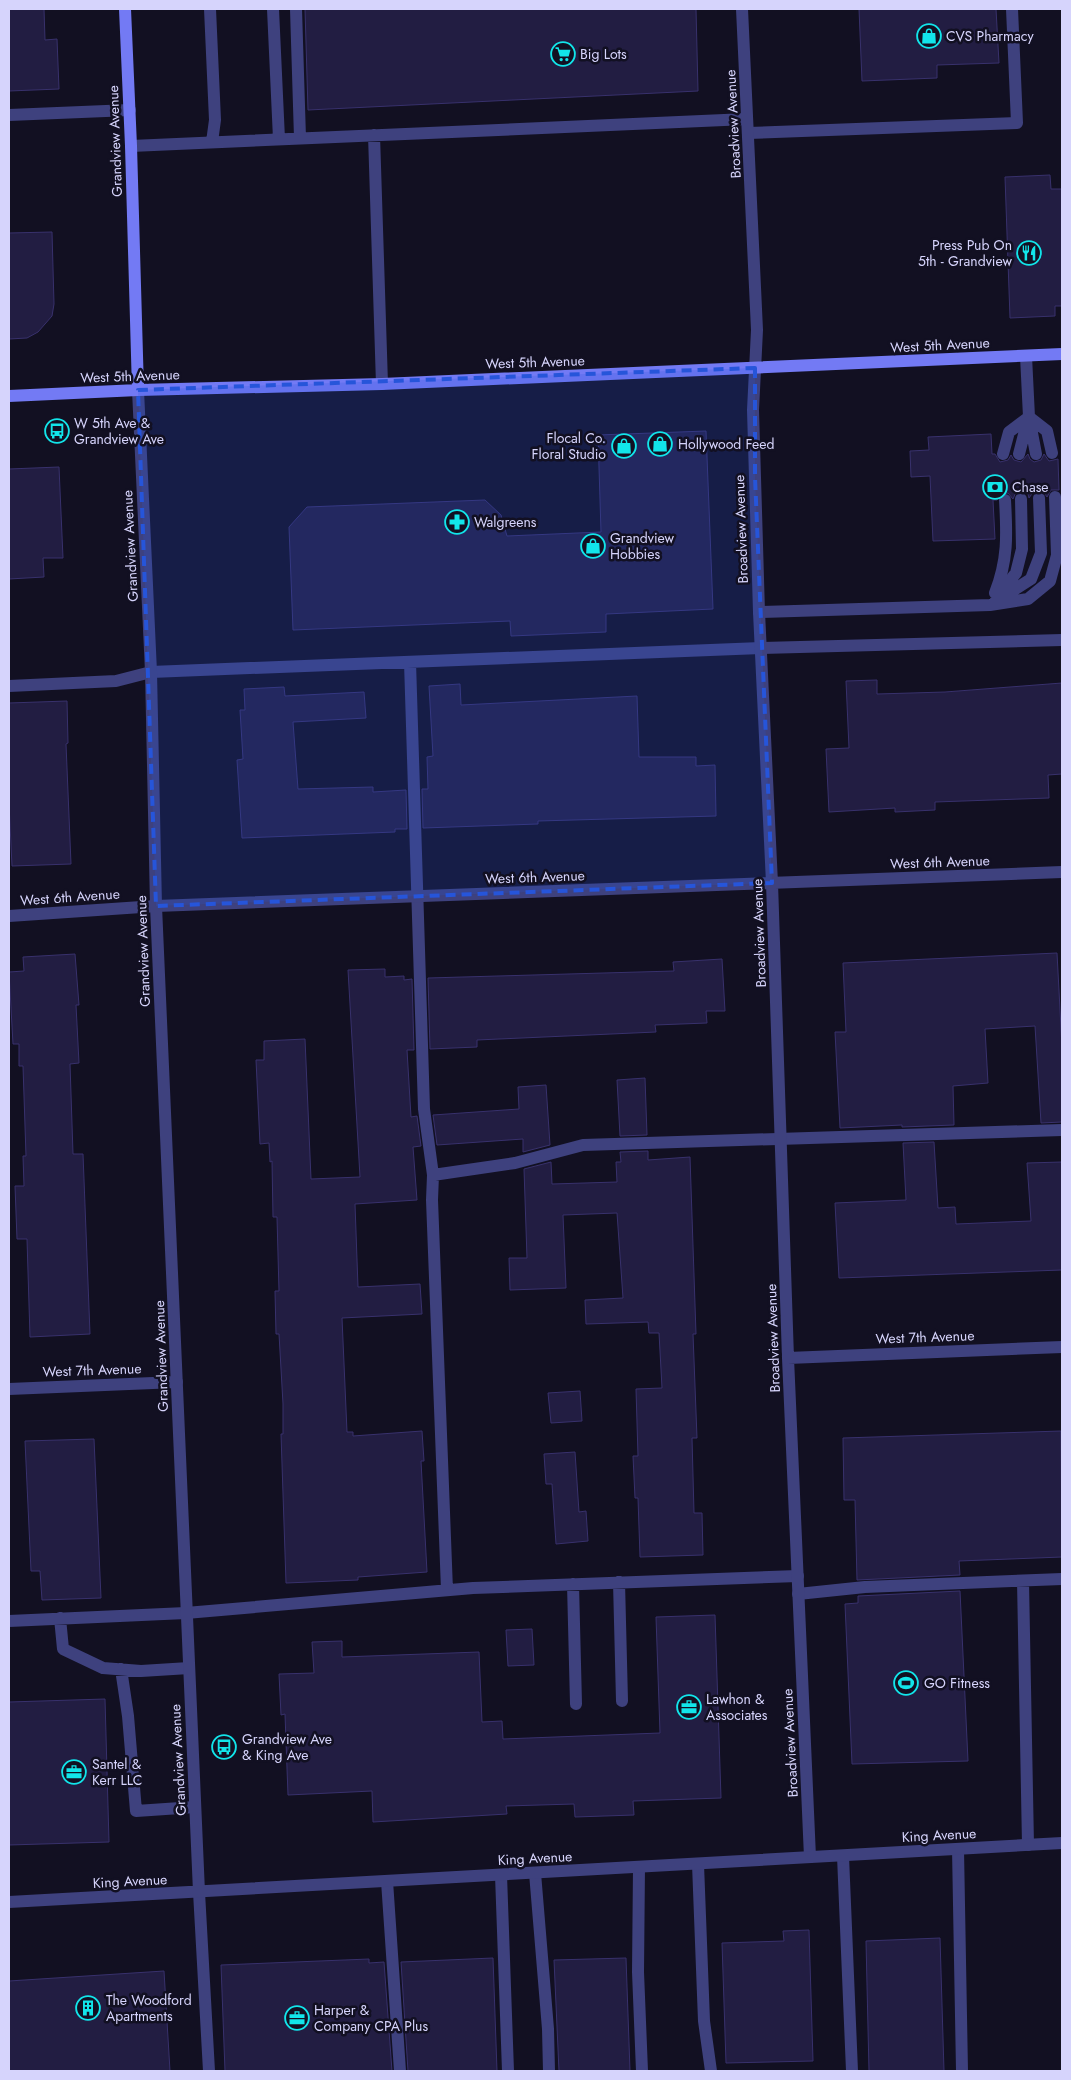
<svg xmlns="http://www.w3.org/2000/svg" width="1071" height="2080" font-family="Jost,sans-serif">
<rect width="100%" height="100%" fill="#121022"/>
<path fill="#221d42" stroke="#38316c" d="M9 9H44L45 40 57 39 59 89 9 91Z
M305 9H696L698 91 308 110Z
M859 9H996L999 63 937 65V78L862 81Z
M1050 175 1051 189H1062V306H1055V316L1010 318 1005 177Z
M52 232 54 304 52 316 38 332 27 338 9 339V233Z
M706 431 713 609 606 614V632L511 636 510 621 293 630 289 527 307 507 485 500 501 515 507 536 601 532 598 435Z
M991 434 992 454H995L1000 462 1008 460 1011 455 1014 460 1021 462 1028 454 1030 459 1034 462 1041 460 1044 454 1049 461 1058 459 1059 490H1051L1047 497 1043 491 1038 490 1034 491 1029 498 1028 494 1021 491 1016 492 1013 499 1008 493 1000 494 997 500H993L995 539 933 541 930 476 911 477 910 451 929 450 928 437Z
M59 467 63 558H43L44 577 9 579V469Z
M877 680V694L945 692 1062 683V774L1048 775 1049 798 935 802V810L895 812V808L829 812 826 749 849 748 846 681Z
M460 684 461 705 637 696 639 757H696V766L715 765 716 816 538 821V824L423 828 422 789H428L427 757 433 756 429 686Z
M284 687 285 696 364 692 366 718 293 722 298 789 373 787V792L406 790 407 829H395V832L242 838 237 760 243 759 240 710H245L244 689Z
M67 701 68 743 66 744 71 864 12 866 9 804V703Z
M1057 953 1062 1047V1122L1041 1123 1035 1026 985 1029 988 1083 953 1086 954 1125 902 1127V1125L840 1128 835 1032H846L843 963Z
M75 954 79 1005H76L79 1063 70 1064 73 1154H83L90 1334 30 1337 27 1239H17L15 1186H24L23 1156H26L23 1066H19V1044H13L9 972 24 971 23 957Z
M722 959 725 1011H706L707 1023 655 1025 656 1032 477 1040V1047L430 1049 428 978 674 971 673 962Z
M385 969V977L404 976V980L412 979 414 1050H407L411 1117 417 1116 421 1146 413 1147 417 1200 355 1204 358 1287 420 1284 422 1314 342 1318 347 1432H353V1436L422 1431 424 1461H421L427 1572 358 1577V1580L286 1583 281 1434H283V1404L279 1334H276L275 1291H279L277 1217H273L272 1161 270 1162 269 1143 260 1144 256 1060H264V1041L305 1039 311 1179 360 1177 348 970Z
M645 1078 647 1135 620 1136 617 1080Z
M546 1085 550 1145 523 1152V1139L437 1145 433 1115 519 1109 518 1087Z
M934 1142 938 1208 955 1207 956 1224 1031 1221 1027 1163 1062 1162V1270L839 1278 835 1203 906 1200 903 1143Z
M648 1151V1160L690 1157 696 1334H693L697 1438H692L694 1513H702L703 1555 640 1557 638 1498H635L633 1456H638L636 1389 662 1388 659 1333H649L648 1322 586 1324 585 1300 623 1298 617 1213 563 1215 566 1288 510 1290 509 1258H527L524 1169 551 1162 552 1184 617 1182 616 1162H621L620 1152Z
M580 1391 582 1421 551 1423 548 1393Z
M1061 1431 1062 1557 959 1561 960 1575 857 1580 855 1500H844L843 1438Z
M94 1439 101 1598 42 1600 40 1571H31L25 1441Z
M575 1452 579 1512 586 1511 588 1541 556 1544 552 1484H546L544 1454Z
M960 1591 968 1761 852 1764 845 1604 858 1603V1596Z
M715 1615 721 1798 633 1801 634 1815 575 1817 574 1804 506 1806 507 1814 373 1822 372 1791 288 1795 285 1714 281 1715 279 1674 314 1673 312 1642 342 1641V1657L479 1652 482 1722 502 1721 503 1739 660 1733 656 1617Z
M532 1629 534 1665 508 1666 506 1630Z
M105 1699 109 1842 9 1845V1702Z
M809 1930 813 2061 726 2063 722 1943 784 1941 783 1931Z
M940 1938 944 2071H869L866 1941Z
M493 1958 497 2071H408L401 1962Z
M626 1958 630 2071H559L554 1960Z
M369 1959V1963L384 1962 392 2071H225L221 1965Z
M164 1971 170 2071H9V1981Z"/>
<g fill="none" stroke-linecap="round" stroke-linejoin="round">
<path stroke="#3e417e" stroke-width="12" d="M210 9 215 120 212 142
M273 9 279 139
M296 9 300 138
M9 115 130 110
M748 133 1017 123 1012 9
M374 135 382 384
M131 146 747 119
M1026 356 1029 417 1036 454
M1029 417 1047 431 1052 453
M1003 454 1009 432 1029 417
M1019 454 1028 419
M995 593C1008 560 1007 535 1005 500
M998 595 1016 573 1022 549 1021 499
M995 602 1031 579 1041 553 1039 498
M759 612 990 605 1028 599 1050 581 1057 555 1055 497
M410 662 424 1109 433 1175
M9 686 116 681 151 672 761 648 1062 640
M1023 1581 1028 1845
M619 1582 622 1701
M573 1584 576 1704
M447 1590 432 1200 433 1175 515 1163 583 1145 1062 1130
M798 1594 865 1587 1062 1579
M60 1618 63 1649 103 1668 141 1671 189 1668
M9 1621 186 1613 473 1588 798 1576
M121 1669 128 1716 136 1811 195 1807
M958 1849 962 2071
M843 1856 852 2071
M698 1864 704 2021 711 2071
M639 1867 638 1972 642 2071
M535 1873 548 2029 549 2071
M501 1875 508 2071
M387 1881 400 2071
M199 1892 209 2071"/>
<path stroke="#3e417e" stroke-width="12" d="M742 9 757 330 753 410 759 612 772 883 788 1358 810 1857
M9 916 156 906 1062 872
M788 1358 1062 1347
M9 1389 177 1382"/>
<path stroke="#3e417e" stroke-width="12" d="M138 390 151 672 156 906 199 1892
M9 1902 1062 1843"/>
<path stroke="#737af4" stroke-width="12" d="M125 9 131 146 138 390
M9 396 138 390 382 384 1062 354"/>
</g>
<path fill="#2655da" fill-opacity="0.2" stroke="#2655da" stroke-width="4" stroke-dasharray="10 6" stroke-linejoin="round" d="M755 368V477L772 883 156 906 138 390Z"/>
<defs>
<g id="shop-ring" transform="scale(1.25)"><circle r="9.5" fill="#121022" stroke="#12e5ea" stroke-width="1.5"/><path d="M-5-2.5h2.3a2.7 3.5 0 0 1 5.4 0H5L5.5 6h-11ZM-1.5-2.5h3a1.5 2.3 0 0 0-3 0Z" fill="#12e5ea"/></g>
<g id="supermarket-ring" transform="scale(1.25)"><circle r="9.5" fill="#121022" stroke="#12e5ea" stroke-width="1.5"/><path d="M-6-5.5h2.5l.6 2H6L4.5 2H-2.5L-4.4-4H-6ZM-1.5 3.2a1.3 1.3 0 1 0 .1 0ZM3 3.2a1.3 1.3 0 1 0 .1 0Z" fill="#12e5ea"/></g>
<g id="restaurant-ring" transform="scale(1.25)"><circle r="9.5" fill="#121022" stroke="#12e5ea" stroke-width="1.5"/><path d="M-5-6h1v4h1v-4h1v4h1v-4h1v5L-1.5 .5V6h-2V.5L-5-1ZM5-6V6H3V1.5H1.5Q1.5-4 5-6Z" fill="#12e5ea"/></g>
<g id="bus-ring" transform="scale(1.25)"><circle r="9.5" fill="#121022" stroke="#12e5ea" stroke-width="1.5"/><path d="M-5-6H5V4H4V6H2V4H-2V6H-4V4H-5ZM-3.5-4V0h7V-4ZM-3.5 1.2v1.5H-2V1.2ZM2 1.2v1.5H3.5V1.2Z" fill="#12e5ea"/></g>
<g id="bank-ring" transform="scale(1.25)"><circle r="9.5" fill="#121022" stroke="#12e5ea" stroke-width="1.5"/><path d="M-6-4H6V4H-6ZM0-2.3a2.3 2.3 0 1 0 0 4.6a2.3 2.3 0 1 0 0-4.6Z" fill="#12e5ea"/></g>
<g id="pharmacy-ring" transform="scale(1.25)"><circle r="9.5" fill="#121022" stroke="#12e5ea" stroke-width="1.5"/><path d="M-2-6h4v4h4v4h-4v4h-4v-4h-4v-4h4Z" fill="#12e5ea"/></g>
<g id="stadium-ring" transform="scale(1.25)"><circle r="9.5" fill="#121022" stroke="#12e5ea" stroke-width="1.5"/><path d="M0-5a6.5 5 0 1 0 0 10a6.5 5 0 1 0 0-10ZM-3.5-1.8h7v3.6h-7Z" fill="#12e5ea"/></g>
<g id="office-ring" transform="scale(1.25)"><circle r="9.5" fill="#121022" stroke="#12e5ea" stroke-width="1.5"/><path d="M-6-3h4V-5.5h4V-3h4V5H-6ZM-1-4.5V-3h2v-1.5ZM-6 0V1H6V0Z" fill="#12e5ea"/></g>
<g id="building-ring" transform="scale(1.25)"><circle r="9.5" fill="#121022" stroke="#12e5ea" stroke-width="1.5"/><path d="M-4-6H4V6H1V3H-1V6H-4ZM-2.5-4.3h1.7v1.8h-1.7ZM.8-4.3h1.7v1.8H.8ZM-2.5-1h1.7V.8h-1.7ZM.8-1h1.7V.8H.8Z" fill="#12e5ea"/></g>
</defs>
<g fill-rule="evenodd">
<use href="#shop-ring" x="929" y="36"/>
<use href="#supermarket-ring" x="563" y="54"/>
<use href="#restaurant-ring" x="1029" y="253"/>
<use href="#bus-ring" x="57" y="431"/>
<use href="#shop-ring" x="660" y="444"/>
<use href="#shop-ring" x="624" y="446"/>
<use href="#bank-ring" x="995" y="487"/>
<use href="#pharmacy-ring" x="457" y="522"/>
<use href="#shop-ring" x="593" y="546"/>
<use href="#stadium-ring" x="906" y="1683"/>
<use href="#office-ring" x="689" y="1707"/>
<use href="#bus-ring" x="224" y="1747"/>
<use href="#office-ring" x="74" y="1772"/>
<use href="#building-ring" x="88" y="2008"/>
<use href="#office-ring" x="297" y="2018"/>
</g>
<g text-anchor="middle" stroke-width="5" stroke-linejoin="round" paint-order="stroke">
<g font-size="14" fill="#d6d4fc" stroke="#121022" text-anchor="start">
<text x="946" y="41">CVS Pharmacy</text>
<text x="580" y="59">Big Lots</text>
<text x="1012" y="250" text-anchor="end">Press Pub On<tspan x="1012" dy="16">5th - Grandview</tspan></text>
<text x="74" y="428">W 5th Ave &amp;<tspan x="74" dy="16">Grandview Ave</tspan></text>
<text x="606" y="443" text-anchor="end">Flocal Co.<tspan x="606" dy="16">Floral Studio</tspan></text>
<text x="678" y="449">Hollywood Feed</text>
<text x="1012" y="492">Chase</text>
<text x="474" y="527">Walgreens</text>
<text x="610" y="543">Grandview<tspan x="610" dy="16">Hobbies</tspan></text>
<text x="924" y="1688">GO Fitness</text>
<text x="706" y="1704">Lawhon &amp;<tspan x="706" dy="16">Associates</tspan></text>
<text x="242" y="1744">Grandview Ave<tspan x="242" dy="16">&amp; King Ave</tspan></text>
<text x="92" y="1769">Santel &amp;<tspan x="92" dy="16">Kerr LLC</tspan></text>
<text x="106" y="2005">The Woodford<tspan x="106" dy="16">Apartments</tspan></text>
<text x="314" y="2015">Harper &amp;<tspan x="314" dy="16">Company CPA Plus</tspan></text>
</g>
<g font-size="14" fill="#d6d4fc" stroke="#121022">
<text transform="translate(733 124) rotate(-93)" y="5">Broadview Avenue</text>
<text transform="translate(115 141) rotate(-92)" y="5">Grandview Avenue</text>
<text transform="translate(940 345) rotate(-3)" y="5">West 5th Avenue</text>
<text transform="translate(535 362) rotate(-2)" y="5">West 5th Avenue</text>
<text transform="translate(130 376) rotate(-2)" y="5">West 5th Avenue</text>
<text transform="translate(741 529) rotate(-92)" y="5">Broadview Avenue</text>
<text transform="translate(130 546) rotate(-93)" y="5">Grandview Avenue</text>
<text transform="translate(940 862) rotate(-2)" y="5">West 6th Avenue</text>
<text transform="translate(535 877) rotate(-2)" y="5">West 6th Avenue</text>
<text transform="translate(70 897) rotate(-4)" y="5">West 6th Avenue</text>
<text transform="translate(759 933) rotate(-92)" y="5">Broadview Avenue</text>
<text transform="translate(143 951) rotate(-92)" y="5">Grandview Avenue</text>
<text transform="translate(925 1337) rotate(-2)" y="5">West 7th Avenue</text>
<text transform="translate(773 1338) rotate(-92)" y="5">Broadview Avenue</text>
<text transform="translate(161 1356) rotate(-92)" y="5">Grandview Avenue</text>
<text transform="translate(92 1370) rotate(-2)" y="5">West 7th Avenue</text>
<text transform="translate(790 1743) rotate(-93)" y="5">Broadview Avenue</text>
<text transform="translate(178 1760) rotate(-93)" y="5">Grandview Avenue</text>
<text transform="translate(939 1835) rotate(-3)" y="5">King Avenue</text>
<text transform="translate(535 1858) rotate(-3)" y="5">King Avenue</text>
<text transform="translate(130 1881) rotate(-3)" y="5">King Avenue</text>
</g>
</g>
<rect width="1071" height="2080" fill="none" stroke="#d6d4fc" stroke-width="20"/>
</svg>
